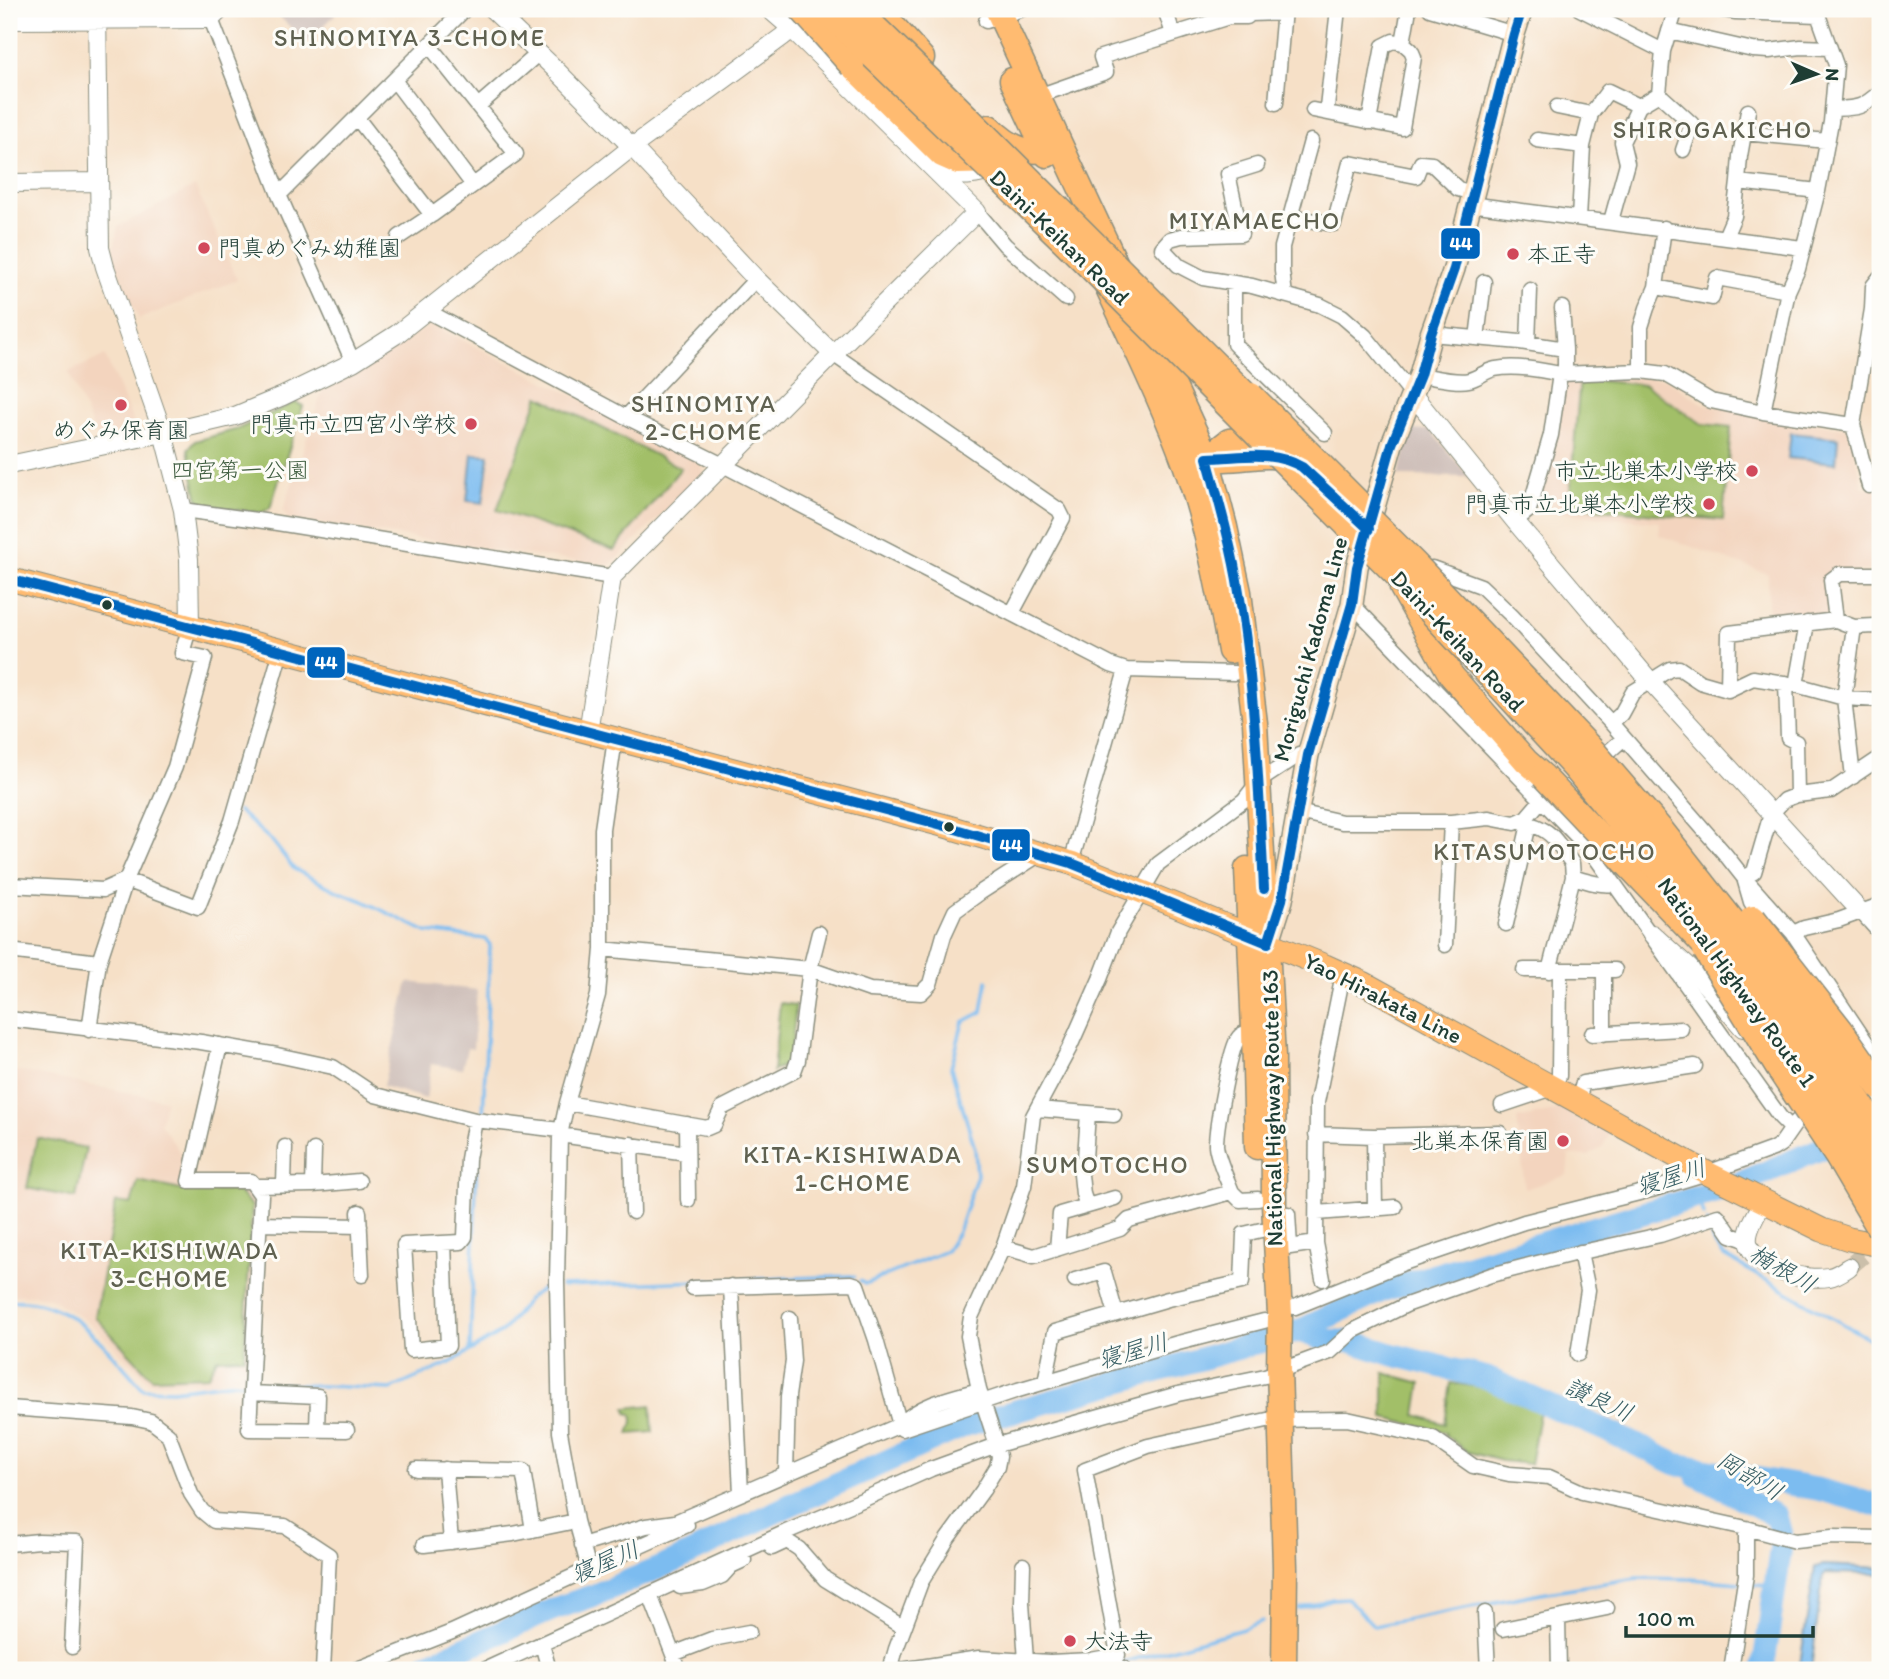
<svg xmlns="http://www.w3.org/2000/svg" width="1889" height="1679" font-family="Itim,'Klee One',sans-serif">
<rect width="100%" height="100%" fill="#fdfcf7"/>
<filter id="ink" filterUnits="userSpaceOnUse"><feTurbulence type="fractalNoise" baseFrequency=".0143" numOctaves="2"/><feDisplacementMap in="SourceGraphic" scale="14" xChannelSelector="R" yChannelSelector="G"/><feConvolveMatrix kernelMatrix="1 2 1 2 8 2 1 2 1" color-interpolation-filters="sRGB"/></filter>
<filter id="wash" filterUnits="userSpaceOnUse"><feTurbulence type="fractalNoise" baseFrequency=".00686" numOctaves="4" result="noise"/><feDisplacementMap in="SourceGraphic" scale="28" xChannelSelector="R" yChannelSelector="G"/><feGaussianBlur stdDeviation="1.57" result="paint"/><feColorMatrix in="noise" values="0 0 0 0 0 0 0 0 0 0 0 0 0 0 0 0 0 1.4 0 .05"/><feComposite in="paint" operator="in"/></filter>
<g filter="url(#wash)">
<rect width="100%" height="100%" fill="#f6e0c7"/>
<path fill="#f3d4be" d="M195 186 237 280 139 319 111 256 118 227Z
M432 325 700 459 703 474 610 565 529 555 288 519 283 511 323 389Z
M105 356 137 430 97 437 68 372Z
M1642 377 1666 379 1703 404 1848 429 1863 487 1880 489V570L1837 572 1829 615 1768 624V574L1659 535 1660 522 1539 511 1538 498 1564 385 1569 379Z
M13 1070 166 1100 160 1123 186 1161 181 1186H245L256 1197 246 1375 209 1383H150L90 1323 52 1299 34 1295 9 1296V1093Z
M1561 1104 1610 1133 1602 1148 1588 1156 1569 1155 1567 1175 1525 1189 1517 1119 1554 1111Z"/>
<path fill="#cfc0ba" d="M272 9H331L336 14 306 43Z
M1412 430H1430L1469 477 1398 476Z
M408 982 477 990 473 1049 467 1048 462 1069 431 1064 426 1099 383 1086Z"/>
<path fill="#a2bf67" stroke="#607e4e" stroke-width="2" d="M1580 379 1645 385 1702 424 1731 427 1723 520 1569 506Z
M539 396 681 468 614 550 497 510Z
M295 402 303 406 270 508 261 513 204 506 197 497 188 449 195 441 238 429Z
M780 1003 796 1005 790 1063 773 1071Z
M37 1138 86 1148 76 1198 27 1188Z
M138 1181 181 1190 238 1191 252 1206 244 1357 217 1358 208 1376 152 1378 95 1317 116 1202 131 1204Z
M1384 1373 1421 1383 1416 1415 1445 1424 1451 1383 1489 1388 1540 1410 1530 1464 1502 1461 1468 1452 1445 1435 1446 1432 1384 1418Z
M651 1405 653 1432 629 1434V1430C633 1425 635 1420 631 1414L627 1413 626 1408Z"/>
<path fill="#7bbcf0" stroke="#4d7c92" stroke-width="2" d="M1791 433 1838 438 1836 463 1788 458Z
M472 454 489 455 483 503 467 501Z
M1824 1565 1880 1568V1574L1827 1573 1823 1576 1811 1670H1799L1815 1567Z"/>
<g fill="none" stroke-linecap="round" stroke-linejoin="round">
<path stroke="#7bbcf0" stroke-width="3.5" d="M238 811 273 842 294 869 337 891 363 901 427 932 486 939 490 945 483 1118
M1699 1197 1704 1215
M1707 1222 1713 1242 1724 1256 1880 1345
M860 1281 865 1284 946 1251 958 1232 977 1175 975 1149 951 1068 963 1022 982 1012 987 981
M561 1286 851 1276 854 1277
M9 1301C71 1296 105 1347 143 1389L173 1390 235 1382 247 1383
M470 1350 477 1155 482 1125
M255 1383 391 1389 450 1363 503 1331 530 1297 544 1288 553 1287
M1749 1584 1774 1587
M1299 1609 1332 1599 1347 1598 1374 1626 1541 1593 1637 1578 1691 1579 1741 1583
M1119 1662 1128 1661 1243 1629 1262 1621"/>
<path stroke="#7bbcf0" stroke-width="23" d="M1299 1331 1325 1340 1353 1342 1394 1355 1487 1378 1614 1434 1676 1464 1817 1489 1880 1506
M1697 1475 1776 1516 1782 1539 1763 1670
M414 1670 554 1609 592 1596 673 1562 790 1505 966 1425 1299 1331 1384 1290 1731 1187 1844 1139"/>
</g>
</g>
<g filter="url(#ink)">
<g fill="none" stroke-linecap="round" stroke-linejoin="round">
<path stroke="#cbbfaa" stroke-width="18" stroke-dasharray="18 9" stroke-linecap="butt" d="M1849 1267 1880 1241"/>
<g stroke="#8a8e7e" stroke-width="17">
<path id="minor" d="M1165 9 1173 34
M1430 9 1514 34
M1580 9 1663 51
M1718 9 1736 12 1818 15
M211 19 279 195 353 362
M986 21 1022 9
M1669 31 1753 50 1769 51 1801 47 1830 48
M394 80 473 185
M1659 94 1692 124 1683 150
M1038 96 1106 72 1101 57 1229 17H1247L1250 14 1283 13
M1276 103 1284 9
M478 106 539 53
M1327 107 1338 9
M1557 107 1591 114
M1832 109C1857 108 1861 109 1880 92
M1313 110 1402 128 1414 57 1411 50 1403 43 1409 9
M357 118 432 215 516 154 429 45
M1369 122 1383 46 1393 41 1403 43
M1744 133 1827 141
M1537 140 1583 146
M1257 165 1228 174 1241 234 1181 236 1170 239 1162 248 1178 265 1203 278 1252 286 1320 305 1342 316 1365 336 1413 395
M1738 182 1740 156 1748 111
M279 195 465 9
M1470 204 1802 248
M977 212 1005 245 1066 299
M1289 217 1334 224 1350 163 1416 176 1421 163 1432 164 1458 189 1473 193
M1579 218 1583 146 1591 114 1608 91 1639 106
M1611 221 1627 163 1622 142 1639 106 1659 94 1663 51 1676 9
M399 237 432 215
M1725 237 1734 216 1738 182 1818 191
M1234 283V344L1325 433
M1656 287 1712 298 1717 278 1788 291
M1285 295 1282 271V247L1311 141
M1562 308 1565 349V373
M427 311 626 417 723 465 1111 665 1126 670 1234 673
M1431 334 1520 342 1565 349
M1477 338 1484 282
M1528 343 1530 290
M833 354 1059 510 1063 518 1012 613
M1641 371V327L1647 308 1656 287 1664 228
M1420 375C1434 377 1456 383 1469 380 1478 378 1485 371 1495 369 1516 365 1540 370 1560 374
M1763 412 1788 291 1798 269 1818 191 1831 122 1836 65 1816 9
M626 417 756 279
M1853 425 1872 309 1873 286 1880 277
M183 510 271 522 612 577
M1515 521 1529 510 1551 435 1560 374 1641 371 1665 374 1711 401 1763 412 1853 425 1869 486 1880 484
M1432 568 1481 586 1512 616 1611 723 1725 854 1744 878 1793 933 1880 1063
M1352 604 1591 851 1780 1117 1787 1124 1792 1126
M1836 620 1831 580 1839 574H1880
M1786 683 1788 738 1796 742 1797 795
M1796 685 1807 623
M1728 690 1729 633 1836 620 1854 627 1875 626 1880 627
M1611 723 1621 714 1633 692 1670 669 1679 668 1700 682 1728 690 1753 678 1796 685 1844 698 1880 700
M1853 777 1844 698 1854 627
M1298 812 1342 822H1451L1489 818 1515 823 1526 818 1538 804H1546L1556 799 1624 738
M1529 824C1554 831 1557 843 1572 863L1573 877 1549 971
M1071 863 1126 670
M1573 877C1586 881 1600 886 1614 884
M9 885 103 890 126 880 198 907 232 821 281 651
M1861 912 1880 933
M1764 921 1751 902 1744 878 1754 872 1771 814 1784 800 1797 795 1831 791 1880 758
M1506 924 1529 824 1526 818
M1793 933 1804 928 1839 920 1880 905
M1445 945 1451 822
M602 949 810 969 870 990 921 993 930 984 944 935 955 911 981 892 1040 854
M9 951 99 962
M1524 970H1615
M1604 970V1034
M9 1019 201 1042 277 1055 333 1067 375 1095 475 1120 560 1130
M89 1030 99 962 126 880 175 767 205 658 182 653 190 626
M1592 1034 1681 1029
M220 1045 189 1181H251L261 1195 249 1429 347 1430
M1578 1101 1583 1083 1695 1066
M567 1103 707 1128 714 1125 722 1108 794 1071 798 1060 810 969 819 933
M1502 1105 1553 1088 1559 1076 1560 971
M1037 1109 1114 1115
M687 1124 688 1200
M1316 1134 1374 1136 1500 1133
M560 1135 687 1153
M1374 1136 1375 1209
M631 1144 633 1212
M284 1185 285 1147
M313 1185 314 1150
M255 1186 313 1185 359 1181
M1232 1192C1227 1179 1217 1158 1216 1145 1216 1128 1230 1047 1239 1037 1243 1032 1249 1032 1254 1031
M1087 1206 1083 1194 1080 1165 1085 1158 1088 1113
M359 1212 362 1275
M1274 1213 1288 1214 1290 1247 1316 1243
M1317 1213 1395 1207
M259 1224 360 1226
M444 1243 448 1346 411 1350 404 1245 461 1242 465 1237 468 1159 475 1120
M1003 1247 1034 1256 1120 1229 1129 1220 1232 1192 1240 1200 1258 1199
M1057 1249 1060 1214 1115 1198
M1323 1279 1316 1243 1317 1102 1343 974
M1075 1280 1104 1272 1116 1314
M731 1286 741 1493
M693 1288 851 1283 857 1285 876 1340 900 1425
M1278 1305 1295 1307 1401 1264 1524 1222 1651 1190 1707 1173 1773 1149 1781 1144 1797 1121
M1578 1354 1588 1290 1580 1252
M1045 1382 1055 1332 1168 1299 1242 1282 1244 1234 1261 1230
M251 1393 318 1396 317 1429
M9 1408 132 1417 151 1421 168 1434 191 1494 202 1511 214 1521 285 1526 329 1555 323 1670
M900 1425C919 1404 953 1397 979 1390
M416 1469 523 1471 533 1530
M445 1469 451 1542
M786 1473 788 1396 793 1361 790 1318
M9 1544 39 1541 77 1542 72 1647
M424 1545 513 1534 576 1521
M582 1545 646 1526 675 1522 900 1425 902 1429 1018 1390 1178 1343 1264 1321
M772 1548 787 1541 799 1549 825 1579 904 1628
M1023 1565 1022 1603 1026 1661
M589 1569 687 1525
M680 1587 703 1584 722 1576 731 1566 744 1560
M652 1600 679 1670
M1485 1613 1488 1670
M1558 1619 1559 1670
M1503 1629 1607 1608
M542 1644 549 1670
M673 1654 712 1639 749 1632
M355 1670 452 1632 589 1569 576 1521 560 1432 557 1281 560 1135 567 1103 598 995 602 949V829L615 739
M484 1670 786 1532 862 1500 931 1469 997 1445 1178 1394 1265 1376 1330 1352 1353 1331 1406 1305 1491 1275 1573 1254 1660 1235 1718 1216 1731 1235 1748 1241
M890 1670 896 1649 921 1582 948 1538 983 1490 997 1467 999 1457 997 1445 979 1390 968 1336 971 1317 1003 1247 1024 1186 1033 1116 1069 1049 1100 979 1118 932 1158 864 1244 800 1258 782 1299 755H1308
M901 1670 979 1658 1050 1662 1091 1660 1118 1655 1085 1470 1148 1446 1267 1420 1347 1419 1433 1438 1473 1466 1509 1474 1549 1477 1582 1492 1746 1528 1795 1541 1832 1537 1880 1538
M1092 1670 1123 1668V1670
M1731 1670 1746 1575V1528"/>
</g>
<g stroke="#8a8e7e" stroke-width="20">
<path id="tertiary" d="M97 9 100 248 105 267 163 433 235 416 283 396 353 362 397 334 632 147 782 37 816 9
M492 9 552 66 632 147 756 279 833 354
M9 20 211 19 221 9
M937 172C959 177 977 178 998 167
M9 183 99 182
M1413 395 1515 521 1650 681 1861 912
M9 465 163 433 183 510 189 559 190 626
M588 732 612 577 833 354 977 212 791 28 769 9
M1652 934 1699 977 1743 1028
M1764 1201C1758 1212 1746 1229 1748 1242 1755 1271 1805 1281 1829 1277 1836 1276 1843 1271 1849 1267"/>
</g>
<g stroke="#8a8e7e" stroke-width="24">
<path id="secondary" d="M1269 941 1282 900 1308 755 1352 604 1357 567 1392 444 1420 375 1431 334 1454 269 1514 34 1522 9"/>
</g>
<g stroke="#8a8e7e" stroke-width="25">
<path id="primary" d="M9 579 942 825 1071 863 1325 966 1365 984 1707 1173 1822 1230 1849 1239 1880 1245"/>
</g>
<g stroke="#8a8e7e" stroke-width="27">
<path id="trunk" d="M878 9 922 58
M997 9 1116 264
M852 66 942 155 958 162 997 161
M1012 80 1047 155
M989 127C1011 149 1029 157 1059 146
M1107 286C1134 345 1163 403 1185 464 1207 525 1219 588 1230 651
M1144 322 1207 458 1225 527 1239 592 1255 723 1273 1057 1274 1205 1280 1315 1279 1368 1285 1567 1284 1670
M1207 458 1229 441 1265 437 1277 438
M1192 462C1204 459 1213 460 1225 459 1248 459 1268 452 1291 459
M1402 588 1451 675 1526 761 1543 776
M1247 869 1254 1031 1257 1147"/>
</g>
<use href="#minor" stroke="#fff" stroke-width="14"/>
<use href="#tertiary" stroke="#fff" stroke-width="18"/>
<use href="#secondary" stroke="#ffe4c6" stroke-width="21"/>
<use href="#primary" stroke="#ffbb71" stroke-width="23"/>
<use href="#trunk" stroke="#ffbb71" stroke-width="24"/>
<g stroke="#8a8e7e" stroke-width="27" stroke-linecap="butt">
<path id="trunk-bridge" d="M801 9 852 66
M1251 395 1362 506
M1543 776 1720 962"/>
</g>
<g stroke="#8a8e7e" stroke-width="29" stroke-linecap="butt">
<path id="motorway-bridge" d="M825 9 1068 244 1395 572 1575 767 1695 913 1748 980 1848 1127 1880 1179
M855 9 956 107 1264 414
M1343 493 1414 564 1593 752 1661 831 1767 966 1880 1134
M1753 919 1840 1030 1880 1087
M1706 950 1779 1068 1837 1155 1880 1228"/>
</g>
<use href="#trunk-bridge" stroke="#ffbb71" stroke-width="24"/>
<use href="#motorway-bridge" stroke="#ffbb71" stroke-width="26"/>
<g stroke="#fdfcf7" stroke-width="16">
<path id="bus-1" d="M9 579 942 825 1071 863 1268 943
M1264 889C1259 790 1255 690 1239 592 1232 547 1219 502 1207 458 1241 458 1270 449 1302 467L1369 529
M1268 943 1282 900 1308 755 1352 604 1357 567 1392 444 1420 375 1431 334 1454 269 1514 34 1522 9"/>
</g>
<use href="#bus-1" stroke="#0065bd" stroke-width="10"/>
</g>
</g>
<g fill="#d1495b" stroke="#fdfcf7" stroke-width="2.5">
<circle cx="204" cy="248" r="7"/>
<circle cx="1513" cy="254" r="7"/>
<circle cx="121" cy="405" r="7"/>
<circle cx="471" cy="424" r="7"/>
<circle cx="1752" cy="471" r="7"/>
<circle cx="1709" cy="504" r="7"/>
<circle cx="1563" cy="1141" r="7"/>
<circle cx="1070" cy="1641" r="7"/>
</g>
<g fill="#1f3d34" stroke="#fdfcf7" stroke-width="2.5">
<circle cx="107" cy="605" r="6"/>
<circle cx="949" cy="827" r="6"/>
</g>
<g text-anchor="middle" stroke-width="6" stroke-linejoin="round" paint-order="stroke">
<g font-size="23" fill="#1f3d34" stroke="#fdfcf7">
<text transform="translate(1060 237) rotate(44)" y="8">Daini-Keihan Road</text>
<text transform="translate(1458 641) rotate(47)" y="8">Daini-Keihan Road</text>
<text transform="translate(1310 649) rotate(-75)" y="8">Moriguchi Kadoma Line</text>
<text transform="translate(1737 982) rotate(54)" y="8">National Highway Route 1</text>
<text transform="translate(1383 998) rotate(27)" y="8">Yao Hirakata Line</text>
<text transform="translate(1272 1108) rotate(-91)" y="8">National Highway Route 163</text>
</g>
<g font-size="23" fill="#1f3d34" stroke="#fdfcf7" text-anchor="end">
<text x="218" y="256" text-anchor="start">門真めぐみ幼稚園</text>
<text x="1527" y="262" text-anchor="start">本正寺</text>
<text x="457" y="432">門真市立四宮小学校</text>
<text x="121" y="438" text-anchor="middle">めぐみ保育園</text>
<text x="1738" y="479">市立北巣本小学校</text>
<text x="1695" y="512">門真市立北巣本小学校</text>
<text x="1549" y="1149">北巣本保育園</text>
<text x="1084" y="1649" text-anchor="start">大法寺</text>
</g>
<g font-size="23" fill="#405e41" stroke="#fdfcf7">
<text x="240" y="478">四宮第一公園</text>
</g>
<g font-size="24" letter-spacing="2" fill="#5f6150" stroke="#fdfcf7">
<text x="410" y="46">SHINOMIYA 3-CHOME</text>
<text x="1713" y="138">SHIROGAKICHO</text>
<text x="1255" y="229">MIYAMAECHO</text>
<text x="704" y="412">SHINOMIYA<tspan x="704" dy="28">2-CHOME</tspan></text>
<text x="1545" y="860">KITASUMOTOCHO</text>
<text x="853" y="1163">KITA-KISHIWADA<tspan x="853" dy="28">1-CHOME</tspan></text>
<text x="1108" y="1173">SUMOTOCHO</text>
<text x="170" y="1259">KITA-KISHIWADA<tspan x="170" dy="28">3-CHOME</tspan></text>
</g>
<g font-size="24" font-style="italic" fill="#365d63" stroke="#fdfcf7">
<text transform="translate(1671 1177) rotate(-17)" y="8">寝屋川</text>
<text transform="translate(1783 1269) rotate(30)" y="8">楠根川</text>
<text transform="translate(1133 1351) rotate(-16)" y="8">寝屋川</text>
<text transform="translate(1599 1400) rotate(25)" y="8">讃良川</text>
<text transform="translate(1750 1476) rotate(31)" y="8">岡部川</text>
<text transform="translate(605 1562) rotate(-23)" y="8">寝屋川</text>
</g>
</g>
<g stroke="#fdfcf7" stroke-width="2.5">
<rect x="1440" y="227" width="41" height="33" rx="7" fill="#0065bd"/>
<rect x="306" y="646" width="40" height="33" rx="7" fill="#0065bd"/>
<rect x="991" y="828" width="40" height="34" rx="7" fill="#0065bd"/>
</g>
<g font-size="19" text-anchor="middle" font-weight="bold" fill="#fff">
<text x="1461" y="250">44</text>
<text x="326" y="669">44</text>
<text x="1011" y="852">44</text>
</g>
<rect width="1889" height="1679" fill="none" stroke="#fdfcf7" stroke-width="35"/>
<g transform="translate(1816 74) rotate(92)" stroke="#fdfcf7" stroke-width="5" paint-order="stroke">
<path d="M0-5L12 26L0 18L-12 26Z" fill="#1f3d34"/>
<text y="-10" font-size="19" font-weight="bold" text-anchor="middle" fill="#1f3d34">N</text>
</g>
<path d="M1626 1626v10h187v-10" fill="none" stroke="#1f3d34" stroke-width="3.5"/>
<text x="1637" y="1626" font-size="21" fill="#1f3d34" stroke="#fdfcf7" stroke-width="5" paint-order="stroke">100 m</text>
</svg>
